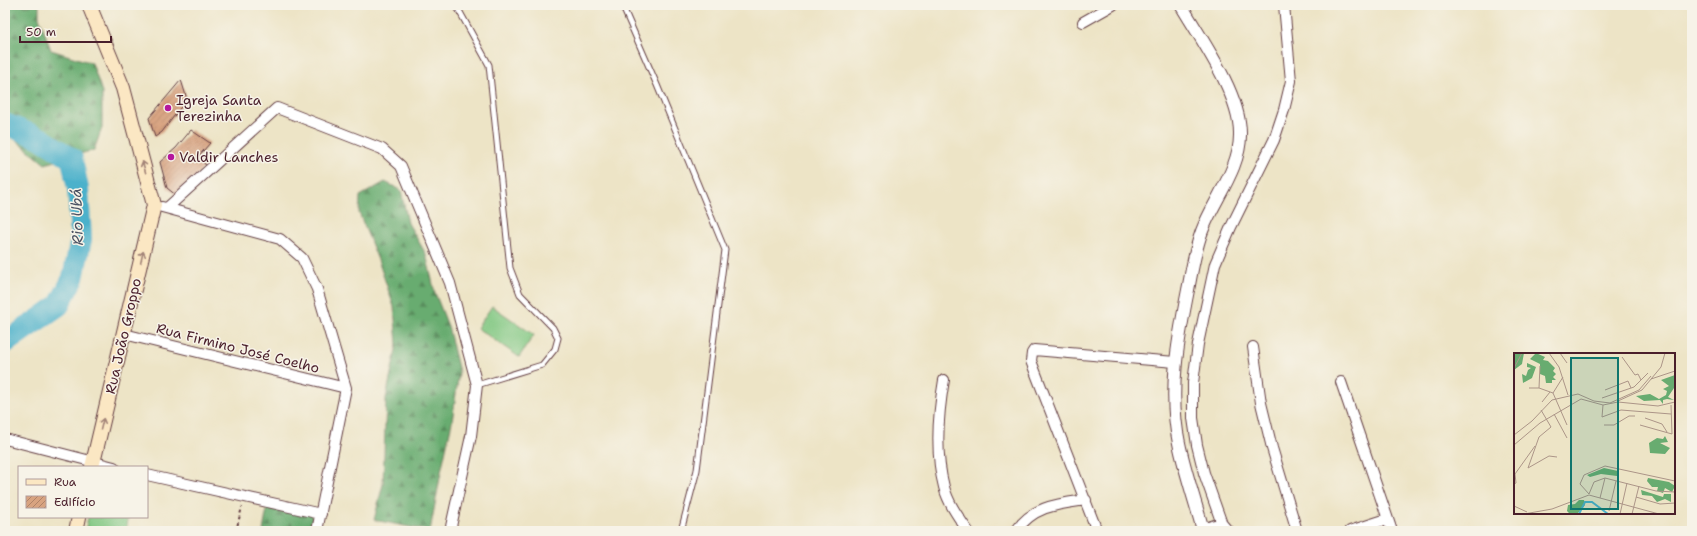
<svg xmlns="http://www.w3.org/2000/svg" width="1697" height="536" font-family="'Shantell Sans',sans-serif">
<defs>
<pattern id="forest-firs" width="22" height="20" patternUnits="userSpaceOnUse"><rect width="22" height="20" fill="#68ac70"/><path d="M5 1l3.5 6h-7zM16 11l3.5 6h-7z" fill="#588b5c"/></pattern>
<pattern id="building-hatch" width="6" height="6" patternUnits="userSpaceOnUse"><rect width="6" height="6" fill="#d8a380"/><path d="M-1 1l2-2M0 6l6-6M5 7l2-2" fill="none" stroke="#b18469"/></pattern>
</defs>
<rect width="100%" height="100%" fill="#f7f3e8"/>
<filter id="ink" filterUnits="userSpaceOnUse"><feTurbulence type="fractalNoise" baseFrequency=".025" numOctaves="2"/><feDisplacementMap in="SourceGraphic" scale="8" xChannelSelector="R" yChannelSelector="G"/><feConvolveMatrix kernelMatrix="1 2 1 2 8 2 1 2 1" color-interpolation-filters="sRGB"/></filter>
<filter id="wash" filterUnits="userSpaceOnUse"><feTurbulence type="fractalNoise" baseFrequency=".012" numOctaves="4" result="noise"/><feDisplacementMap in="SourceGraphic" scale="16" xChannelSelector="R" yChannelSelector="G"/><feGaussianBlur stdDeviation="0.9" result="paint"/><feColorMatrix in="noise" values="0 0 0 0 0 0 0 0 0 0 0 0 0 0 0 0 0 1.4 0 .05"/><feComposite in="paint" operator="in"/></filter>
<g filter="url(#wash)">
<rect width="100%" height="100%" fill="#ede4c6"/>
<path fill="url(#forest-firs)" stroke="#59664e" d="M5 5H39V17L51 50 92 63 102 92V128L94 150 45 164 5 131Z
M385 182 401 190 408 223 426 254 435 293 448 326 459 372 452 422 442 467 430 531 374 520 383 484 386 398 397 345 394 307 378 260 359 213 360 196Z
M268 503 313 514 309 531H263Z"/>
<path fill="#81c782" stroke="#667356" d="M492 306 534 335 519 357 477 328Z
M88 517H114L128 520 126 531H85Z"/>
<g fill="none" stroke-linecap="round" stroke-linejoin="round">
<path stroke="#4cb1cb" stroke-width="22" d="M5 124 40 138 72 159 78 189 81 239 73 278 59 305 5 343"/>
</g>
<g id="blocks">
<path fill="url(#building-hatch)" d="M181 80 187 99 162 132 155 137 149 118Z
M191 130 210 143 197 158 206 165 177 196 167 188 160 162 176 148Z"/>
</g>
</g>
<g filter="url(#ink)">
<use href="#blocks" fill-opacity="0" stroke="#623d42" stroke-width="1"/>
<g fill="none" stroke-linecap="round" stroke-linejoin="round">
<g stroke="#623d42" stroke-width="7">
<path id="service" d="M456 5 489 65 510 268 520 294 553 328 558 338 555 349 542 365 477 385
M622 5 657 85 725 250 697 470 681 531"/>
</g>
<g stroke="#623d42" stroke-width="12">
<path id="minor" d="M1083 22 1113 5
M162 207 280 239 302 258 317 289 346 388 317 531
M167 208 277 108 382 149 401 166 450 283 477 385 471 436 450 531
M124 334 346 388
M1253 347 1261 403 1272 448 1297 531
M944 380C938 414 935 453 944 487 948 503 959 518 968 531
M1341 382 1392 531
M5 439 114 467
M147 475 321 514
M1016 531C1033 506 1058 504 1086 500
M1097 531 1031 361 1032 353 1034 350 1175 362
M1228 531 1222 524 1204 473 1197 445 1193 418V383L1198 344 1215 264 1231 227 1274 140 1284 110 1291 81 1284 5
M1350 531 1387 519"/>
</g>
<g stroke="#623d42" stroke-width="14">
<path id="tertiary" d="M1181 5C1201 39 1240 94 1240 133 1241 168 1214 199 1202 231 1195 249 1192 270 1188 290 1178 340 1168 391 1179 443 1185 472 1195 501 1203 530L1215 526 1217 531"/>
</g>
<g stroke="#623d42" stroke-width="16">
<path id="secondary" d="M89 5 123 88 154 205 92 467
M76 531 79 517"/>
</g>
<path stroke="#623d42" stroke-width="2" stroke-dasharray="3 3" stroke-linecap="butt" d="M236 531 242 507"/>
<use href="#service" stroke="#fff" stroke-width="5"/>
<use href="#minor" stroke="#fff" stroke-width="10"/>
<use href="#tertiary" stroke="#fff" stroke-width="12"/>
<use href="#secondary" stroke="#fbe7c3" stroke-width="14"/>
</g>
<defs><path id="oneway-shaft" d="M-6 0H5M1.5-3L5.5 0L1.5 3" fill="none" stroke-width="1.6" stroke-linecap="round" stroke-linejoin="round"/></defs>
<g stroke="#a28377">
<use href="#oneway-shaft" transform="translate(144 167) rotate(-106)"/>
<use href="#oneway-shaft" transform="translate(142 257) rotate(-77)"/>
<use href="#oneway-shaft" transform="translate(102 424) rotate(-76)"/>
</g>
</g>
<g fill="#b5179e" stroke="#f7f3e8" stroke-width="1.5">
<circle cx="168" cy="108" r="4"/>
<circle cx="171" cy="157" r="4"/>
</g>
<g text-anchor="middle" stroke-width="3" stroke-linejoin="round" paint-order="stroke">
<g font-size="14" fill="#4a1f2b" stroke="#f7f3e8" text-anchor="start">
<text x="176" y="105">Igreja Santa<tspan x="176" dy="16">Terezinha</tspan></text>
<text x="179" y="162">Valdir Lanches</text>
</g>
<g font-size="14" fill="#4a1f2b" stroke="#f7f3e8">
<text transform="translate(123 336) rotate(-77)" y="5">Rua João Groppo</text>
<text transform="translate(238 348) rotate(14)" y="5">Rua Firmino José Coelho</text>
</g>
<g font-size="15" font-style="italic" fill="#4b5263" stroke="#f7f3e8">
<text transform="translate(77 217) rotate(-92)" y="5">Rio Ubá</text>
</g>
</g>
<g transform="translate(1514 353)">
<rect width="161" height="161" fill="#ede4c6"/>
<path d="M0 0H10L8 11 0 17ZM22 0 31 4 29 7 34 8 41 15 39 18 42 21 39 24 42 27H38V30H32L31 23 26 21V11L16 6ZM13 10 22 14 18 25 9 30 8 21 12 23 14 17 17 15 13 14ZM161 22 160 35 154 44 160 47 153 46 149 47V51L146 47 130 48 122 43 136 41 145 46 152 42 153 38 149 36 155 33 147 27ZM151 83 154 89 146 90 156 95 151 101 136 100 135 90 143 85 149 86ZM90 115 104 118 103 123 87 121 76 124 73 122ZM134 125 155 129 161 133 158 139 151 135 149 140 143 138 144 134H138L133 128ZM127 137 149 144 150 141H157V149L151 146 143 149 138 143 128 142ZM65 147H70L71 152 64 160 56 161 53 158 54 152 61 151Z" fill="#68ac70"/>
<path fill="none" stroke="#4cb1cb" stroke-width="2" d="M65 161 71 149H78L94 161"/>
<path fill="none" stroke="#ac9588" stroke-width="1" d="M35 0 45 14 54 42M46 0 53 10M108 4 121 22 124 21 127 27M0 15 8 0M137 26 161 18M15 35H25L39 40 53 72M25 35 26 13M91 37 114 28 117 35M39 40 49 24M88 45 120 34 134 20M104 48 128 37 147 14 151 0M28 49 36 39M89 52 88 64 107 57 157 61M27 57 37 74 25 84 14 115 35 103 43 104M40 61 53 85M131 65 148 71 153 79M90 72H100L115 63H121M126 72 158 81 157 52M0 82 18 68 38 47 64 41 80 48 96 50 125 37 137 23M0 92 26 70 67 46 89 52 104 49 144 53 161 49M0 131 2 130 1 121 21 93M75 141 66 131 70 122 91 113 161 128M75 141 80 129 91 125 142 138 161 139M122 144 146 151 161 150M86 145 91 125M0 153 13 159M95 158 102 128M10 161 38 156 75 142 145 161M106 161 113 130M118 161 125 133"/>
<path fill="#0f766e" fill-opacity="0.15" stroke="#0f766e" stroke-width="2" d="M57 5H104V156H57Z"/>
<rect width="161" height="161" fill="none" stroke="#4a1f2b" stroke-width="2"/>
</g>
<rect width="1697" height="536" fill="none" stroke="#f7f3e8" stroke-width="20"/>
<rect x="18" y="466" width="130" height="52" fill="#f7f3e8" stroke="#b29e9c"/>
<rect x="26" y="479" width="20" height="6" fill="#fbe7c3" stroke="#b29e9c"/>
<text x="54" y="486" font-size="12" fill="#4a1f2b">Rua</text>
<rect x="26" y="496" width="20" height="12" fill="url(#building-hatch)" stroke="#b29e9c"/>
<text x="54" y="506" font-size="12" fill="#4a1f2b">Edifício</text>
<path d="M20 36v6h91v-6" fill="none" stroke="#4a1f2b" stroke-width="2"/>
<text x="26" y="36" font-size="12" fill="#4a1f2b" stroke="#f7f3e8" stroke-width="3" paint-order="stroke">50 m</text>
</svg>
